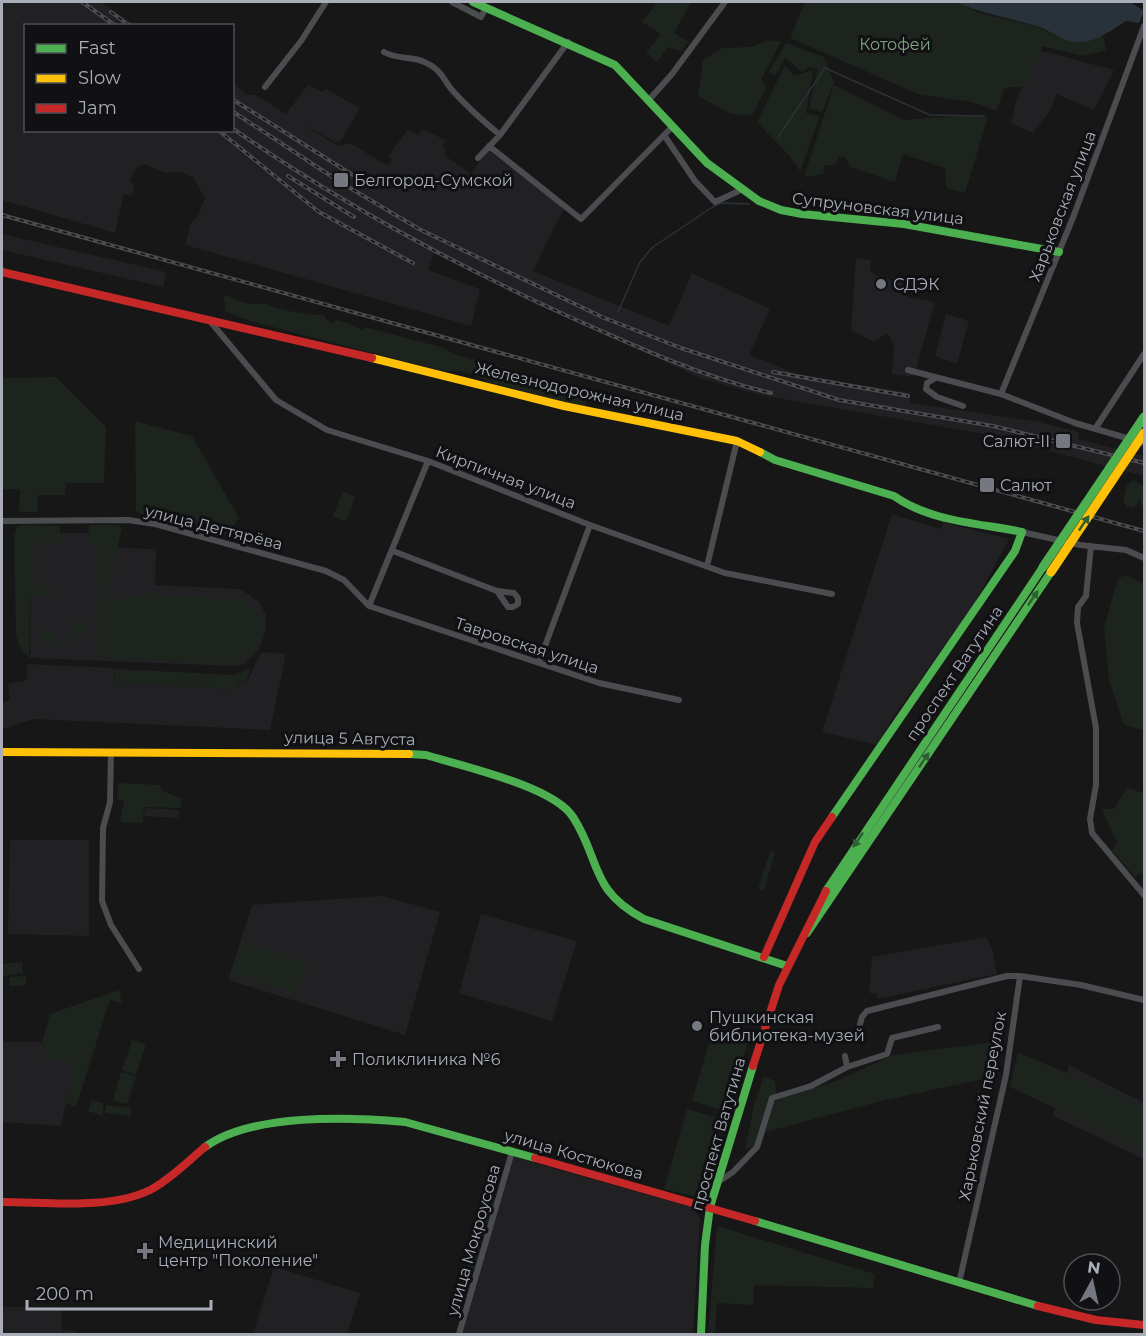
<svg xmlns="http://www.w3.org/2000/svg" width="1146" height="1336" font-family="Montserrat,sans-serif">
<rect width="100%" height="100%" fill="#171717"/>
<path fill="#212123" d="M2 2H101L135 25 26 26V130H232L233 84 247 95H256L286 114 308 85 322 92 326 89 360 108 341 141 335 142 302 124 338 146 350 143 388 166 392 159 388 157 408 129 418 135 424 129 446 141 442 147 446 150 444 155 471 174 488 150 564 208 533 271 669 326 692 273 770 309 749 355 799 375 910 393V403L1039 422 1079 432 1078 439 1144 456V476L990 435 760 395 700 378 434 254 428 270 480 289 471 326 185 245 191 223 198 216 205 198 193 177 181 172 164 173 146 164 137 167 129 182 135 185 132 196 124 194 115 233 2 200Z
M1039 50 1114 70 1094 110 1056 94 1051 109 1033 133 1011 123 1017 98Z
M2 234 166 272 163 287 2 250Z
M856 258 871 260 870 271 878 277 909 284 908 297 935 302 914 377 892 374 894 345 887 333 874 342 851 330Z
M946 314 969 321 957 364 935 356Z
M892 514 941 529 943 522 1009 539 974 604 890 722 878 745 822 732Z
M31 533H117V548L156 549 155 585 240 589 259 602 266 615 265 633 259 650 242 665 233 666 30 658Z
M261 652 286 654 270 730 34 719 2 729V703L10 700 8 684 27 680V664L114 668 115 683 237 689 238 683 247 682Z
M145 808 179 810 178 818 144 816Z
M10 840H89V936L8 934Z
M382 896 440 912 405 1035 228 980 252 905Z
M481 914 577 941 552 1021 459 993Z
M986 937 992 948 997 974 877 999 876 993H869L872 957Z
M2 1042H42L47 1059H75L61 1126 2 1122Z
M1069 1065 1144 1103V1159L1053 1116Z
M514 1157 694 1208 700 1219 693 1334H461Z
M274 1267 360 1293 347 1334H253Z
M2 1307H61L62 1330 75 1331 74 1334H2Z"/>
<path fill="#1d241e" d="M658 2H691L674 33 689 42 680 51 668 47 657 62 646 53 661 34 642 22Z
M805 2H956L980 13 1039 27 1060 38 1080 42 1103 35 1106 50 1083 56 1043 46 1024 86 1004 88 998 108 995 110 972 102 918 94 790 38Z
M769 40 781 42 761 79 767 87 752 115 731 114 698 96 703 60 722 48 751 47Z
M786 43 824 57 834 83 822 112 809 108 818 68 808 67 802 72 785 58 776 75 768 73Z
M785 65 794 76 813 70 806 113 820 116 800 171 787 153 757 122Z
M834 85 904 120 969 115 988 117 965 193 946 188 945 168 903 154 895 182 850 167 845 157 839 156 835 165H825L823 174 804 177Z
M225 295C238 300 251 307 265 303 274 309 310 316 323 315L331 324 337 320 349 323 362 330 365 327 441 347 457 355 585 389 590 398 586 402V408L488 382C475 375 460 368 445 372L250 321 224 311 226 305 223 297Z
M56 377 106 427 104 483H66L65 495H38L37 512H19L20 489H3L2 492V378Z
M135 421 192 436 239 518 227 535 136 512Z
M1133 480 1144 486V514L1140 499 1134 508 1127 507 1123 501 1127 485Z
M343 491 355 497 347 519 343 521 333 516Z
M21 525 60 526V543H36V587L50 588 49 596 30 597 29 657 21 650 16 636 14 536 16 529Z
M89 525H118L122 528 106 599H124L141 593 243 600C275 620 267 657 230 664L99 658 100 544H88Z
M1128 575 1144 585V730L1124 725 1109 680 1104 627 1118 578Z
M77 621H86V633H76L77 643H68L67 633 73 630Z
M39 630 59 634 58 645 47 644 45 638 40 636Z
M251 668 246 682H238L237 689 115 683V669L233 675Z
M118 783 160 785 162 791 181 798V808L144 807 143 823 120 822 124 801 117 800Z
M1127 788 1144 793V873L1135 877 1112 851 1117 843 1102 809H1114Z
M770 851 775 853 764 890 758 889Z
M241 942 307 963 297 994 231 972Z
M22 962 23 973 2 976V964Z
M26 976V985L10 986V977Z
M119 990 122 1003 110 1000 76 1107 66 1103 74 1060H47L42 1042 50 1014Z
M714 1026 750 1036 727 1112 692 1101Z
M132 1040 146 1044 136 1075 122 1070Z
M994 1042 988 1078 881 1101 766 1132 761 1145 745 1149 754 1105 764 1076 775 1081 777 1099 836 1081 893 1055Z
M1018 1052 1144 1107V1150L1010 1087Z
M121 1072 136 1076 127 1104 113 1100Z
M92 1100 103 1103V1116L88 1111Z
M106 1105 131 1108V1116L105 1113Z
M687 1109 725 1120 702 1193 692 1196 664 1189Z
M488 1196 496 1199 467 1301 458 1298Z
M717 1226 875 1274 873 1288 754 1285 753 1305 717 1303 715 1334H708Z"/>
<path fill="#2a3239" d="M956 2H1130L1144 11 1139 23 1126 21C1113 29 1097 42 1080 42 1063 43 1052 31 1037 26 1009 18 983 14 956 2Z"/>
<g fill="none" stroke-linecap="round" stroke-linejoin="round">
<path stroke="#2a3239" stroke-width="1.5" d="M778 137 825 68 930 115 984 116
M618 312 640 262 653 247 714 206 722 203 749 204"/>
<path stroke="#4b4c50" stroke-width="6" d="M452 2 481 17 486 8
M384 52C400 61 414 54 432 66 443 73 445 82 452 90 467 107 483 121 500 135
M265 87 301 41 326 2
M648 101 672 74 725 2
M664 135 695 181 715 202 741 190
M489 146 581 219 672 127
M478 158 500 135 568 42
M209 320 276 400 327 430 428 461 590 525 725 573 832 594
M908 370 1001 394 1075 423 1144 443
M936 378 927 383 926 389 937 397 963 406
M1001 394 1074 215 1144 26
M1095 429 1144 354
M2 521 128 520 155 524 326 571 344 580 369 606 599 683 679 700
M1022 532 1080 545 1126 550 1144 558
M1091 546 1086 596 1078 607 1077 623 1096 728V785L1090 819 1092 833 1144 895
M393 551 497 591 514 593 518 598V604L513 607H508L497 591
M707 566 737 441
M369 606 428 461
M539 662 590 525
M111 752 110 802 103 828 102 901 111 925 139 969
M1020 976 1081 985 1144 1000
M856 1039 862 1017 867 1011 1007 976H1020L1006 1075 959 1283
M847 1067 887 1054 892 1038 938 1027
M718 1182 733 1172 757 1147 772 1098 811 1086 847 1067 845 1056
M459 1334 512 1152"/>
<path stroke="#4caf50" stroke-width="8" d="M473 2 615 65 707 163 759 201 781 210 802 214 904 224 1059 252
M760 452 775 460 894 496C931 522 979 523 1022 532L1015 551 832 817
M409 754 426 755C461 766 553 786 573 817 601 860 589 890 644 919L787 966
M826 891 1043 567
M807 933 1051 572
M205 1147C251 1113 350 1117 405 1122L535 1158
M755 1221 1038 1306
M701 1334 705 1245 710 1207 753 1066"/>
<path stroke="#ffc107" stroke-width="8" d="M372 358 564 406 737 441 760 452
M2 752 409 754"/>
<path stroke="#c62828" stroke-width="8" d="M2 272 372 358
M764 957 815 842 832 817
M753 1066 779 985 826 891
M535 1158 755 1221
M2 1202C46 1202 110 1210 150 1190 171 1179 188 1161 205 1147
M1038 1306 1096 1320 1144 1325"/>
<g stroke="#4b4c4f" stroke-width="4">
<path id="rail" d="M82 2 116 26
M111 12 130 26
M232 99 359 179
M232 111 340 182 419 229 602 317 681 348 839 400 993 426 1144 463
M232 128C340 203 453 264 572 318 637 347 702 377 771 393
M218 130 319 212 413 263
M288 176 354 217
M2 215 1144 531
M773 372 908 396"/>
</g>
<use href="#rail" stroke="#111113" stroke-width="1.5" stroke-dasharray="4.5" stroke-linecap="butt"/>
<path stroke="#4caf50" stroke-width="9" d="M1043 567 1144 417"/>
<path stroke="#ffc107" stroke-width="9" d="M1051 572 1144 433"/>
</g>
<defs><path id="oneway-solid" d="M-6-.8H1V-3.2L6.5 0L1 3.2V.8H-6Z" transform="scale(1.5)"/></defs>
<g fill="#2e6032">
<use href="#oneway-solid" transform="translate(1084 523) rotate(-56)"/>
<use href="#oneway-solid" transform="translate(1033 598) rotate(-56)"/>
<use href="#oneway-solid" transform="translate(924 760) rotate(-56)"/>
<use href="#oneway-solid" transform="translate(858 840) rotate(124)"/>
</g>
<g fill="#757880" stroke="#111113" stroke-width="2">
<rect x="333" y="172" width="16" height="16" rx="3"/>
<circle cx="881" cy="284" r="6"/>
<rect x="1055" y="433" width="16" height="16" rx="3"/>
<rect x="979" y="477" width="16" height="16" rx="3"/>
<circle cx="697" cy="1026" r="6"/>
<path d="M335 1050h6v6h6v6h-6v6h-6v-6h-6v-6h6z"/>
<path d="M142 1242h6v6h6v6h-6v6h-6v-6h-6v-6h6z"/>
</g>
<g text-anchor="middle" stroke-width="6" stroke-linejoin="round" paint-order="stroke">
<g font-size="16" fill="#7fa381" stroke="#111113">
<text x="895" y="50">Котофей</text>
</g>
<g font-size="16" fill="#a8adb8" stroke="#111113" text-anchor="start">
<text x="354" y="186">Белгород-Сумской</text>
<text x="893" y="290">СДЭК</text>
<text x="1050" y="447" text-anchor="end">Салют-II</text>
<text x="1000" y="491">Салют</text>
<text x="709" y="1023">Пушкинская<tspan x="709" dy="18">библиотека-музей</tspan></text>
<text x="352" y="1065">Поликлиника №6</text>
<text x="158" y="1248">Медицинский<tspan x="158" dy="18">центр "Поколение"</tspan></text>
</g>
<g font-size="16" fill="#a8adb8" stroke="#111113">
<text transform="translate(1062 206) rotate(-69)" y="6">Харьковская улица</text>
<text transform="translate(878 208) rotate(7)" y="6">Супруновская улица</text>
<text transform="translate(580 391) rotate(13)" y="6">Железнодорожная улица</text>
<text transform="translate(506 477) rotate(21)" y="6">Кирпичная улица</text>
<text transform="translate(214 527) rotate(14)" y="6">улица Дегтярёва</text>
<text transform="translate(527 645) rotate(18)" y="6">Тавровская улица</text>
<text transform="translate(954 673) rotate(-56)" y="6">проспект Ватутина</text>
<text transform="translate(350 738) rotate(1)" y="6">улица 5 Августа</text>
<text transform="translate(982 1106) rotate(-79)" y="6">Харьковский переулок</text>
<text transform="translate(718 1134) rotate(-74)" y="6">проспект Ватутина</text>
<text transform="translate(574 1154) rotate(16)" y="6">улица Костюкова</text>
<text transform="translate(473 1240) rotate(-74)" y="6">улица Мокроусова</text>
</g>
</g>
<rect width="1146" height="1336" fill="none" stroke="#a8adb8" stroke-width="6"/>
<rect x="24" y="24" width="210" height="108" fill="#111113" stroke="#4d4f55" stroke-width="1.5"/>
<rect x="36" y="44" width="30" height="9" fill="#4caf50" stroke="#4d4f55" stroke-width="1.5"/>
<text x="78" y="54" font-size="18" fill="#a8adb8">Fast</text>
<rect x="36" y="74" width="30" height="9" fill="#ffc107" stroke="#4d4f55" stroke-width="1.5"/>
<text x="78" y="84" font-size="18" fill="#a8adb8">Slow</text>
<rect x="36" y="104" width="30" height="9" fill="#c62828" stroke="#4d4f55" stroke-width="1.5"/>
<text x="78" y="114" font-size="18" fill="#a8adb8">Jam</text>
<g transform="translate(1092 1282) rotate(8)"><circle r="28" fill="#111113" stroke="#4d4f55" stroke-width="1.5"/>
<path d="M0-4.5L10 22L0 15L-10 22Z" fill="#757880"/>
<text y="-9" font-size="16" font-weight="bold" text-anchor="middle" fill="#a8adb8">N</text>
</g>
<path d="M27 1300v9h184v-9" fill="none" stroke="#a8adb8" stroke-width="3"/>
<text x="36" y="1300" font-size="18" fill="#a8adb8" stroke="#111113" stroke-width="4.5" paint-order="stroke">200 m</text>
</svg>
